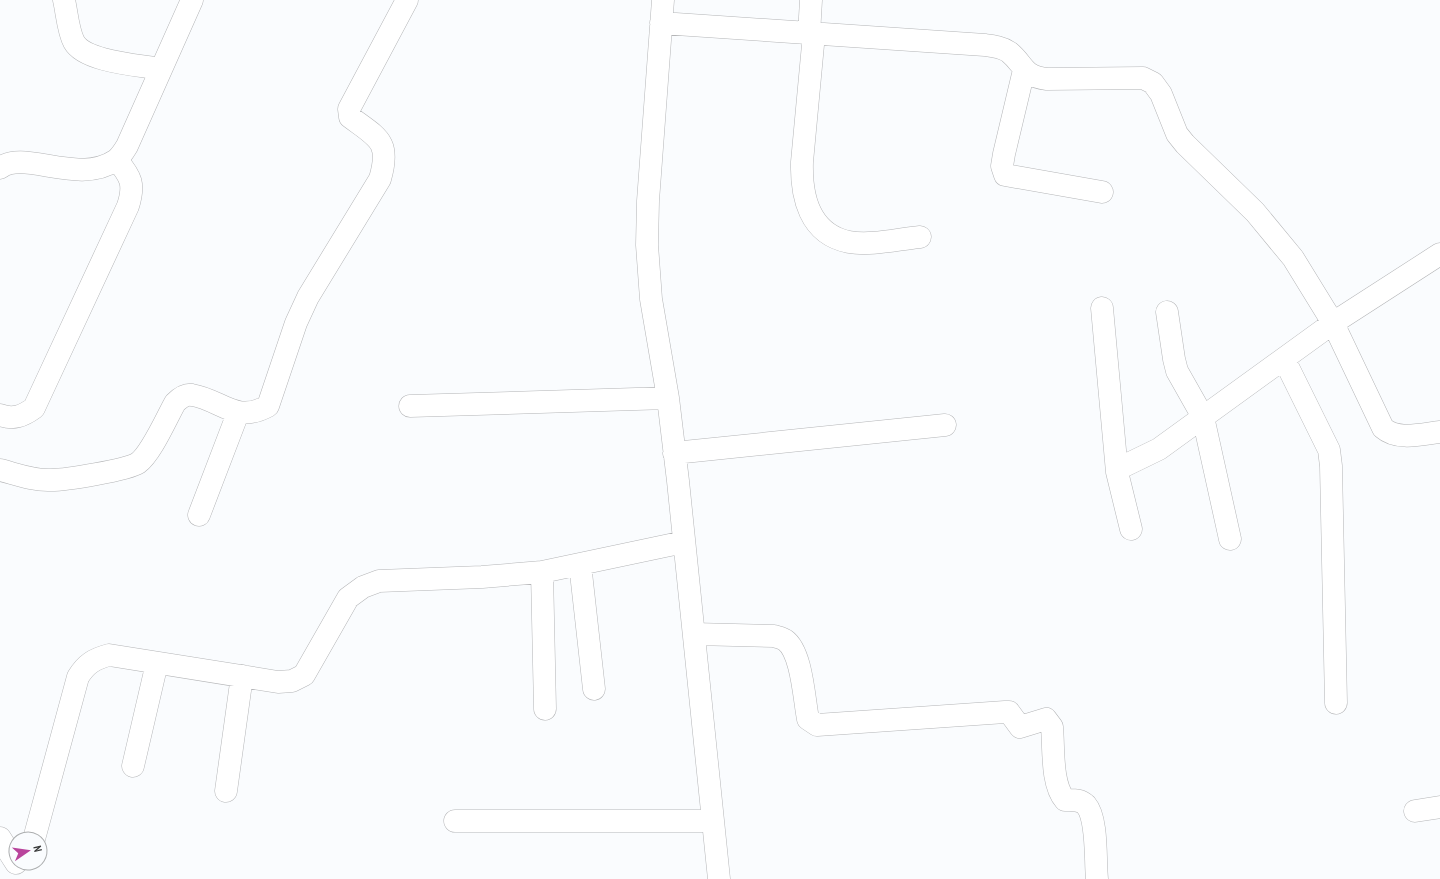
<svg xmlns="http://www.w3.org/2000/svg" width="1440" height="879" font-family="'PT Sans Narrow',sans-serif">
<rect width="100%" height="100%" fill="#fafcfe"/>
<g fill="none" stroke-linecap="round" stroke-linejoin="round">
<g stroke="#b4b5b7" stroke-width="23">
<path id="minor" d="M64 0C67 13 68 31 74 42 85 62 140 65 161 69
M663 0 648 201 647 245 651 299 668 398 678 481 719 879
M661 23 985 45C993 46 1002 47 1009 52 1025 65 1022 76 1047 79L1143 78 1153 83 1161 94 1177 134 1185 144 1255 212 1293 258 1333 323 1383 428C1398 441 1422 434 1440 432
M809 34 811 0
M814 34 802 162C801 196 809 234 849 242 871 246 898 239 920 237
M1024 70 1004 154 1002 166 1005 175 1102 192
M0 168C24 149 78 186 116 160 120 157 124 151 127 146L192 0
M1102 308 1117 472
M1167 312 1174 359 1177 371 1203 417 1230 539
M1284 359 1329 450 1331 466 1336 703
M410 406 668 398
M0 415C13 420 23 416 34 408L128 206C135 184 131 177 117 160
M674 453 945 425
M0 470C16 474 34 481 51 480 66 480 127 470 138 463 151 454 167 417 175 403 179 399 185 394 192 395 222 400 235 424 268 406L296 323 308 297 380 179C391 141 378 138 350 117L349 109 407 0
M199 515 238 413
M1131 529 1117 472 1122 467 1159 449 1333 323 1440 254
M580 564 594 689
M542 572 545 709
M694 634 774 636C777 637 782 638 785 640 802 652 804 699 808 719L817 725 1005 712H1009L1020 727 1046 719 1052 727C1054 748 1051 784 1065 800 1073 800 1080 799 1086 805 1098 819 1095 861 1097 879
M133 766 157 663
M226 791 242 676
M1415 811 1440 807
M455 821H713
M0 838 16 863
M34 839 78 677C86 664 94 659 109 655L278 682 292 681 304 675 348 598 363 587 379 581 482 577 542 572 684 542"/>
</g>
<use href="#minor" stroke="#fff" stroke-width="22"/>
</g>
<g transform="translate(28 851) rotate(77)"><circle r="19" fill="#fafcfe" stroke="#acaeaf"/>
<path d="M0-3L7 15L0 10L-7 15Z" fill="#b9449c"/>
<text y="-6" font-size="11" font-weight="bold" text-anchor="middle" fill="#383939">N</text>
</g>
</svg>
